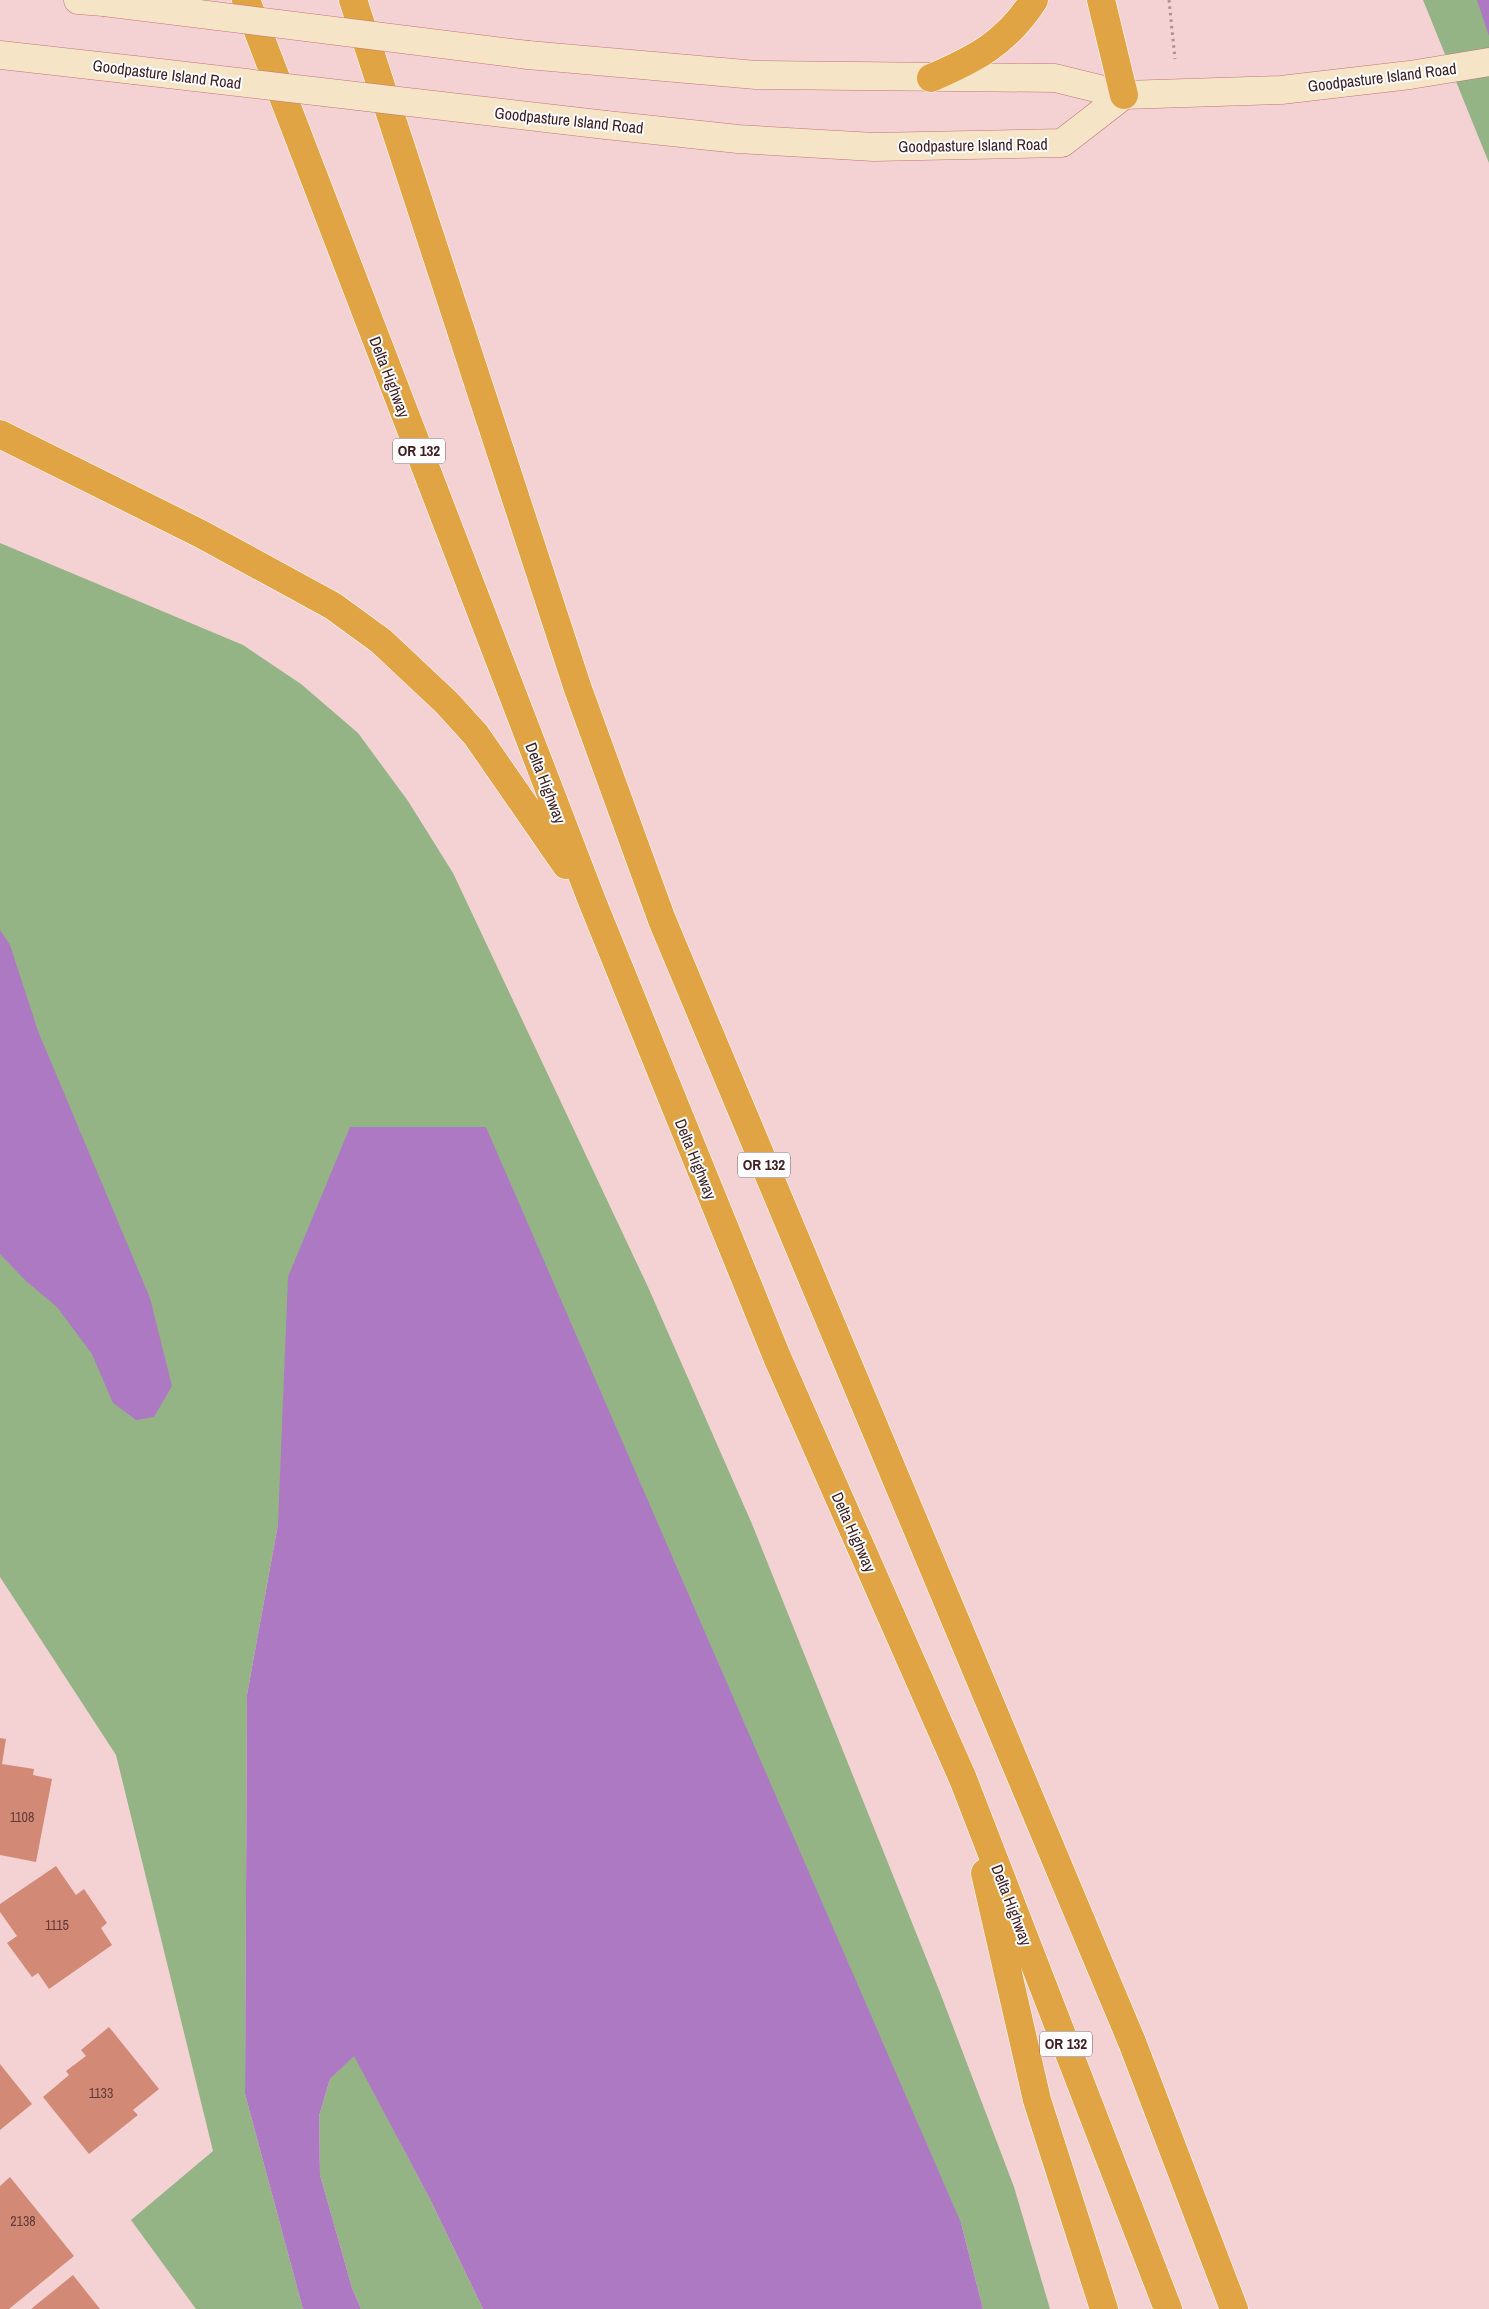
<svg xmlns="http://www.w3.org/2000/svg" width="1489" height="2309" font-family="'Archivo Narrow',sans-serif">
<rect width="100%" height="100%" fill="#f4d2d3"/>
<path fill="#94b486" d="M1423 0H1489V163Z
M0 543 243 645 301 684 358 733 408 801 453 873 648 1287 752 1524 941 1995 1014 2187 1050 2309H983L961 2223 278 1524 247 1695 245 2094 303 2309H196L131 2220 213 2151 116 1755 0 1577Z
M354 2055 430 2199 483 2309H361L352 2288 320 2175 319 2116 330 2079Z"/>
<path fill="#ad79c2" d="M1477 0H1489V36Z
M0 930 10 945 38 1031 150 1298 172 1386 154 1417 136 1420 113 1403 92 1354 57 1307 26 1281 0 1254Z
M350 1127H486L961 2223 983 2309H483L430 2199 354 2056 330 2079 319 2116 320 2175 352 2288 361 2309H303L245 2094 247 1695 278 1524 288 1277Z"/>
<path fill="#d28a76" d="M0 1738 6 1739 2 1764 34 1769 33 1775 52 1779 36 1862 0 1855Z
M56 1866 76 1895 84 1889 107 1923 101 1928 112 1945 49 1989 38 1973 32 1977 7 1943 17 1936 0 1912V1904Z
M109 2027 159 2089 133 2110 138 2115 89 2154 43 2097 69 2075 66 2071 86 2056 81 2050Z
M0 2064 32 2104 0 2130Z
M10 2177 74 2256 9 2309H0V2186Z
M73 2275 100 2309H31Z"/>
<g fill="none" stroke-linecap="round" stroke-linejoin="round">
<g stroke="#bf7479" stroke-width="29">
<path id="secondary" d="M78 0 104 2
M0 55 134 70
M528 55 756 75 1055 78 1124 95 1281 90 1410 75 1489 62
M606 125 738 139 874 147 1062 143 1124 95"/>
</g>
<g stroke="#fff" stroke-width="29">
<path id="motorway" d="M246 0 592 901 777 1357 963 1779 1168 2309
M353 0 578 689 662 920 1132 2042 1234 2309
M1101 0 1124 95
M931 78C977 58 1006 43 1034 0
M0 434 201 534 333 606 381 641 447 703 476 735 566 865
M985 1873 1037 2100 1104 2309"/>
</g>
<path stroke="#af8f90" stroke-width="3" stroke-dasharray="2.5 4" stroke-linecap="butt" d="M1169 0 1175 59"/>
<use href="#secondary" stroke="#f6e4c7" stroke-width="28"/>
<use href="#motorway" stroke="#e0a444" stroke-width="28"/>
<g stroke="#bf7479" stroke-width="29" stroke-linecap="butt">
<path id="secondary-bridge" d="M104 2 528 55
M134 70 606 125"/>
</g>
<use href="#secondary-bridge" stroke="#f6e4c7" stroke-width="28"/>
</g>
<g text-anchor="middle" stroke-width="4" stroke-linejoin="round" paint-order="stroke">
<g font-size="14" fill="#643b38">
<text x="22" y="1822">1108</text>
<text x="57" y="1930">1115</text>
<text x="101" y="2098">1133</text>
<text x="23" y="2226">2138</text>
</g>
<g fill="#fdfdfd" stroke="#786364" stroke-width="1">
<rect x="393" y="438.5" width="52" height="25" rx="4"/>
<rect x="738" y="1152.5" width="52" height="25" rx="4"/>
<rect x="1040" y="2031.5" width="52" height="25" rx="4"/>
</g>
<g font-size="15" font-weight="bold" fill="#3f2123">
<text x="419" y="456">OR 132</text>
<text x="764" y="1170">OR 132</text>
<text x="1066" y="2049">OR 132</text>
</g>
<g font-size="16" fill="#3f2123" stroke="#fdfdfd">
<text transform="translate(167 74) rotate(7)" y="6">Goodpasture Island Road</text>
<text transform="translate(1382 77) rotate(-7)" y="6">Goodpasture Island Road</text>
<text transform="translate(569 120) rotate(6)" y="6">Goodpasture Island Road</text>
<text transform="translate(973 145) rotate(-1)" y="6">Goodpasture Island Road</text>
<text transform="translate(390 377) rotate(69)" y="6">Delta Highway</text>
<text transform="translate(546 783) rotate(69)" y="6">Delta Highway</text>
<text transform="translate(696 1159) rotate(68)" y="6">Delta Highway</text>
<text transform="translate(854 1532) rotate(66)" y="6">Delta Highway</text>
<text transform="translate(1012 1905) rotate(69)" y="6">Delta Highway</text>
</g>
</g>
</svg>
